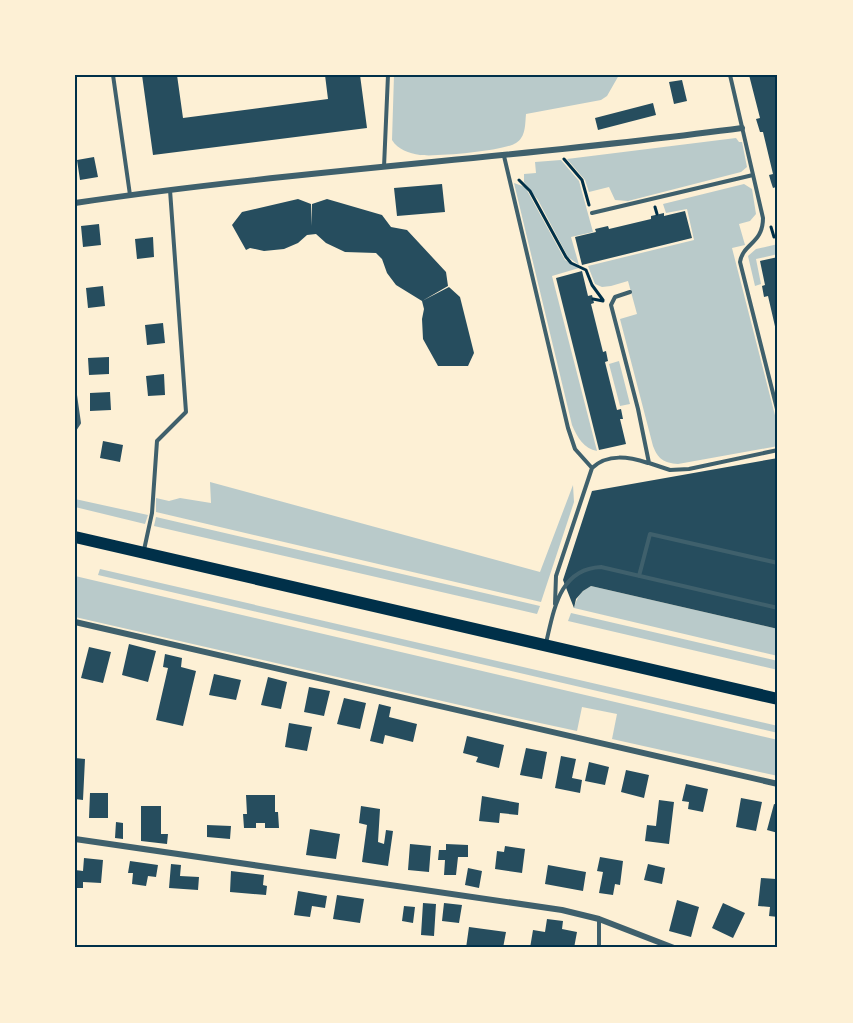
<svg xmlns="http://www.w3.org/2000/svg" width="853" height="1023" font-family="Raleway,sans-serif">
<rect width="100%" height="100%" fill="#fdf0d5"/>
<path fill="#b9caca" d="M394 75H619L607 96 601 100 526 114C525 124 526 137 516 143 504 151 436 157 420 155 409 153 398 150 392 140Z
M736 138 739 142H742L747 167 741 172 628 201 615 200 609 187 589 192 585 180 567 159Z
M561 160 579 181 593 232 571 237 579 265 568 257 538 200 524 182V174L536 173 535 162Z
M514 183 525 187 529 194 565 260 579 268 552 276 597 451C584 449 577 437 572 425Z
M744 184 752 189 756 214 750 221 739 224 745 245 732 248 778 427V446L678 464C664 463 658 459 653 446L620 319 637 314 628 281 611 286 602 287 595 284 588 266 694 240 687 209 666 213 663 204Z
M778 244V254L756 259 761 284 755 286 748 256 756 249Z
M619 361 630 404 620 406 609 364Z
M210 482 540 572 573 485 574 502 541 602 156 512V498L169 501 180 498 211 503Z
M75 499 148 515 145 524 75 507Z
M156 517 540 606 537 614 154 526Z
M100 569 778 726V733L98 575Z
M75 576 778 740V776L612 739 617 714 582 707 577 731 512 717 75 617Z
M591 586 778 629V656L574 608C577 597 581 591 591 586Z
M571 613 778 661V670L568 621Z"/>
<path fill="#264d5e" d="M142 75H177L183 118 328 99 325 75H360L367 128 153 155Z
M749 75H778V191L776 187 773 188 771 182 769 175 773 174 763 132H760L756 119 760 118Z
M682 80 687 101 674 104 669 82Z
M653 103 656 115 598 130 595 118Z
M94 157 98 177 80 180 77 160Z
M442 184 445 212 397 216 394 188Z
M298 199 311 204V226L312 204 327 199 382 215 391 227 407 230 446 272 448 286 422 301 396 285 387 273 382 259 376 253 345 252 326 243 316 234 307 235 298 243 284 249 264 251 250 248 246 250 232 225 242 212Z
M685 211 692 238 582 265 575 237 596 232 595 229 608 226 609 229 651 219V216L664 213V216Z
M99 224 101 245 83 247 81 226Z
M153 237 154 257 137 259 135 239Z
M778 257V335H777L768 296 764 297 762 286 765 285 760 261Z
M582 271 588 296 592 295 594 303 591 304 603 352 606 351 608 361 605 362 617 410 621 409 623 419H620L626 444 599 450 556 278Z
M103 286 105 306 88 308 86 288Z
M449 287 460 297 474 353 468 366H438L423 339 422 319 424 309 422 301Z
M163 323 165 343 147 345 145 325Z
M109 357V374L89 375 88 358Z
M164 374 165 395 148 396 146 376Z
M110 392 111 410 90 411V393Z
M103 441 123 445 120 462 100 458Z
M778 458V629L591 586 583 591 576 599 574 608 563 580 592 491Z
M129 644 156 651 148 682 122 675Z
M89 647 111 652 103 683 81 678Z
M165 654 182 658 181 667 196 671 183 726 156 720 168 668 163 667Z
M214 674 241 680 236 700 209 695Z
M268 677 287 682 281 709 261 705Z
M309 687 330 691 324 716 304 712Z
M344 698 366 703 360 729 337 724Z
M379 704 391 707 389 717 417 724 413 742 385 735 383 744 370 741Z
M289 723 312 727 307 751 285 747Z
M467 736 504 745 499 768 476 762 478 757 463 753Z
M526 748 547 752 542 779 520 775Z
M561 756 576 759 572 778 582 780 580 793 555 788Z
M75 758 85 759 83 800 75 799Z
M589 762 609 767 605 785 585 781Z
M626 770 649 775 644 798 621 792Z
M686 784 708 789 703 812 688 809 689 802 682 801Z
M90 793H108V818H89Z
M246 795H275V812H278L279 828H265V823H256V828H244L243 814H247Z
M482 796 519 803 518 815 500 813 499 823 479 821Z
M741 798 762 802 756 831 736 827Z
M659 800 674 802 669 844 645 841 647 825 656 826Z
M774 804 778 805V833L767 830Z
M141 806H161V834H168L167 844 141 841Z
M361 806 380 809 378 842 384 844 386 830 393 831 388 866 362 862 367 825 359 823Z
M116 822 123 823V839L115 838Z
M207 825 231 826 230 839 207 837Z
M310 829 340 834 336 859 306 855Z
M410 844 431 846 429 872 408 870Z
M446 844 468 845V857H458L456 875H444L445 860H438L439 850H446Z
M505 846 525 849 522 873 495 869 497 851 504 852Z
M600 857 623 861 620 885 615 884 613 895 599 893 603 872 597 871Z
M84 858 103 860 101 883 83 882V888H75V870L83 871Z
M130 861 158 865 156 877 148 876 146 886 132 884 133 873H128Z
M171 864 181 865 180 876 199 877 198 890 169 888Z
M648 864 665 868 662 884 644 880Z
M548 865 586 872 583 891 545 884Z
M468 868 482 871 479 888 465 885Z
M231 871 264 875 263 885 267 886 266 895 230 892Z
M761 878 776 879 775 887 778 888V917L769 916 770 907 758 906Z
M298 891 327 896 325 908 312 906 310 917 294 915Z
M337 895 364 899 360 923 333 919Z
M677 900 699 907 691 937 669 931Z
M423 903 436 904 434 936 421 935Z
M444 903 462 905 459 923 442 921Z
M723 903 745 913 733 938 712 928Z
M404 906 415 907 413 923 402 921Z
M547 919 563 921 562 929 577 932 574 948H530L533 930 545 932Z
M469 927 506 932 503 948H466Z"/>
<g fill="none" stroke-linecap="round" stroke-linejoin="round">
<path stroke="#003049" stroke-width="3" d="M564 159 582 180 589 205
M519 180 530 191 566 257 571 263 586 270 592 285 603 300
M655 207 657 214
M771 227 774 237
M593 299 603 301"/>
<path stroke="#3f606c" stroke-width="4" d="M113 75 130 195
M730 75 763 218C763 244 743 243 740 262L778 413
M504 156 568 428 575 449 592 468
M384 167 388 75
M592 213 753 175
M630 292 615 297 611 305 638 409 649 463 670 470 689 469 778 450
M75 395 79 423 75 429
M144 550 152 513 157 441 186 412 170 190
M639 576 650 534 778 563
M555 604 556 576 592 468C608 453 629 457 648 463
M546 643C554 610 559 569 601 567L778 608
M599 948V920"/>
<path stroke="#3f606c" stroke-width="6" d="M75 203C296 170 520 158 742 128
M75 622 778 784
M75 839 562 910 599 919 674 948"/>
<path stroke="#003049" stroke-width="12" d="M75 537 778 699"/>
</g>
<rect width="853" height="1023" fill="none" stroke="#fdf0d5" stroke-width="153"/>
<rect x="76" y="76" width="700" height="870" fill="none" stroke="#003049" stroke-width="2"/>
</svg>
